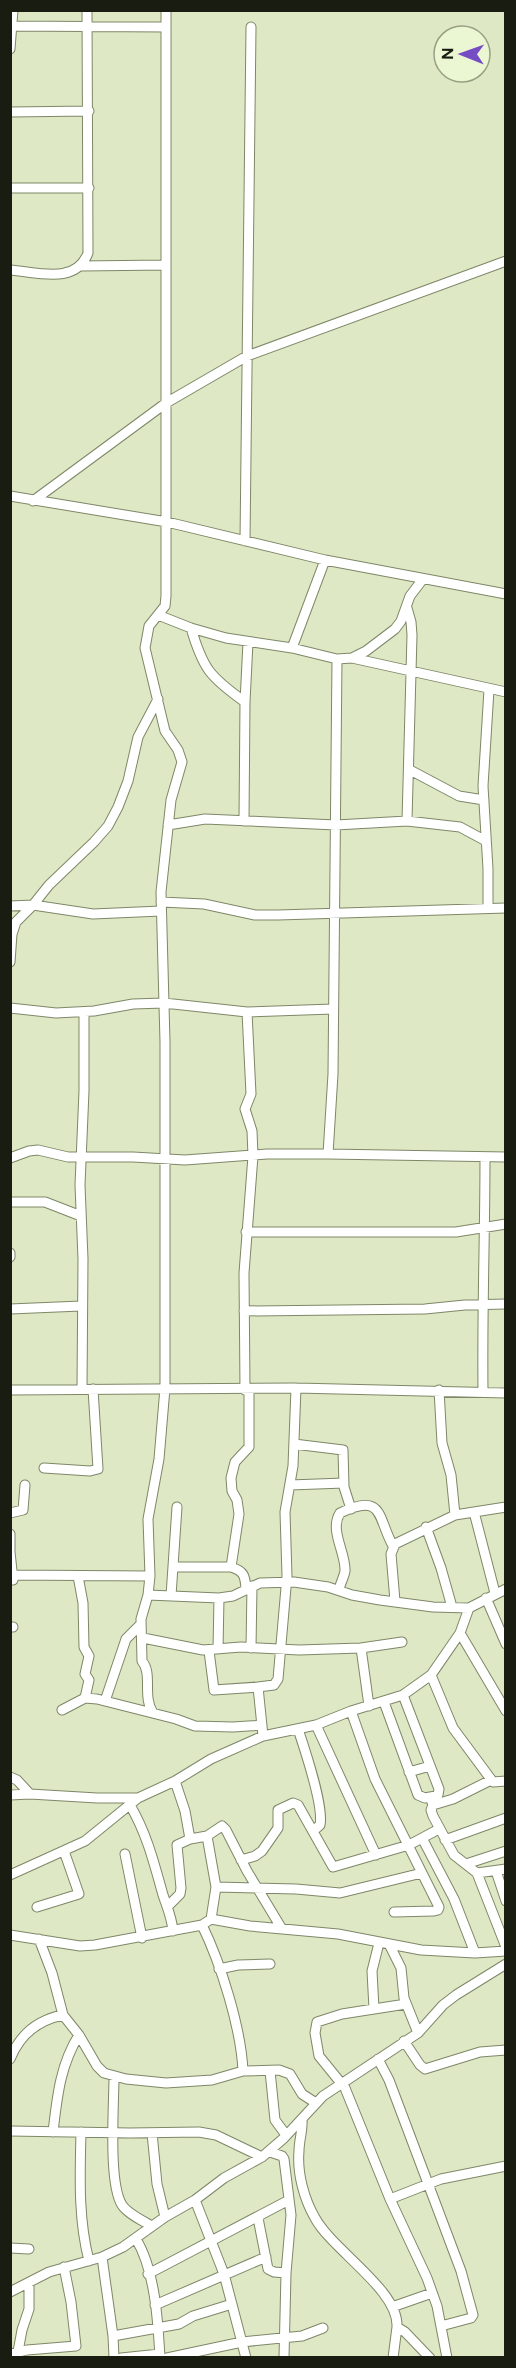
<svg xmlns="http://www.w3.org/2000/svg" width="516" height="2368" font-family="Figtree,sans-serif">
<rect width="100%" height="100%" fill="#dee8c5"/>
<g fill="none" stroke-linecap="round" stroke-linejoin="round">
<g stroke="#7e8767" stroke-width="11">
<path id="street" d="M10 26 166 27
M10 49 13 10
M10 112 89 111
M10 188H89
M81 266 165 265
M10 270C38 272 76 285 88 253L87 10
M10 496 167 522 325 560 506 594
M33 501 166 403 247 356 506 261
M245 541 251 27
M407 608 411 622 412 635 407 821
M158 615 191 628 226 638 292 648 337 659 352 658 506 692
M191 628C203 669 210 677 245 702
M292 648 325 560
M352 658 366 651 395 629 401 621 410 596 423 579
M337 659 333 1074 328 1154 506 1157
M410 770 459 796 484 800
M244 821 245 702 248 642
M168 825 205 819 336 825 407 821 460 827 486 841
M161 902 204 904 255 915H278L506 908
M10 906 33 905 93 914 161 911
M488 908V869L483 786 489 690
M10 962 12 934 16 922 33 905 49 885 94 842 108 826 118 807 128 781 138 737 158 699
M10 1008 56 1013 94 1011 133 1004 164 1003 247 1012 333 1009
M10 1158 29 1151 38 1150 68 1157H133L185 1160 267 1154H328
M10 1202H45L81 1216
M246 1232H456L506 1224
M10 1253V1257
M10 1309 81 1306
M244 1311 425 1309 465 1305 506 1304
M82 1389 83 1259 80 1185 84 1091V1012
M10 1390 296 1388 506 1393
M245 1390 244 1273 253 1156 252 1131 245 1109 251 1094 247 1012
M439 1390 442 1443 451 1475 455 1515
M483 1391C482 1313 485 1235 485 1157
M294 1444 343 1450 344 1487 351 1509
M44 1468 90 1471 98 1469 93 1389
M290 1485 344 1483
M474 1512 495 1593
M10 1513 23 1510 25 1485
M426 1527 441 1568 452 1607
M10 1534V1550
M10 1552 13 1580
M173 1567H231C244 1571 245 1576 246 1588
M231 1567 239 1514 237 1500 232 1491 231 1478 235 1462 249 1447V1390
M11 1575 150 1576
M78 1576 83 1603 84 1647 89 1656 85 1674 89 1680 85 1698
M339 1590C340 1584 344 1577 345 1571 346 1553 329 1530 340 1513 384 1492 377 1517 393 1546
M148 1595 219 1598 233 1596 260 1583 294 1582 328 1587 352 1595 380 1600 433 1607 469 1608
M171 1596 177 1507
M486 1598 506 1644
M395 1601 391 1554 395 1544 455 1515 506 1507
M10 1627H13
M460 1633 506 1711
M143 1638 203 1650 241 1647 299 1650 361 1648 369 1706
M251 1648 252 1586
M361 1648 402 1642
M218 1649 219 1598
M209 1651 214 1690 258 1687
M431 1675 453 1728 493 1782 506 1781
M403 1695 439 1789 438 1795 430 1797 433 1805 431 1810 433 1816 454 1855 477 1873 506 1947
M105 1701 126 1639 141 1624
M384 1702 418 1795 425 1798 430 1797
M62 1710 85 1698 97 1699 176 1719 195 1726 233 1727 262 1725
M351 1711 375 1779 439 1907 438 1910 434 1911 394 1912
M153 1713C142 1696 153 1674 142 1661L141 1619 148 1595 150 1576 148 1519 159 1459 165 1388V1042L161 892 171 800 182 762 178 750 165 731 145 648 149 626 165 606 166 596V10
M316 1725 376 1855
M298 1729C305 1750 324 1806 320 1825L313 1831
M263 1736 258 1687 274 1685 278 1679 287 1576 285 1512 293 1466 296 1388
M409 1772 430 1766
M10 1777 17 1780 30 1794 97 1798H138
M175 1781 185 1811 190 1839
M10 1795 30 1794
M130 1805C147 1834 154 1863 163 1895 167 1907 172 1918 173 1931
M433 1805 453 1799 491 1780
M207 1836 216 1887 211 1919
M422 1838 454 1899 475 1953
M445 1840 506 1818
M125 1854 142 1938
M241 1860 255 1856 262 1851 278 1828V1810L293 1803 298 1805 333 1867 409 1845 439 1829
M466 1864 506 1851
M496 1871 506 1901
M477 1873 506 1869
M10 1875 85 1841 138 1798 175 1781 211 1759 263 1736 316 1725 351 1711 403 1695 431 1675 460 1633 469 1608 506 1589
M216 1887 296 1889 340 1893 422 1873
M168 1906 180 1894 181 1888 177 1845 190 1839 207 1836 222 1826 226 1830 247 1871 282 1929
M37 1907 79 1894 64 1851
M202 1925C221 1964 241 2028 243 2071
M10 1935 80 1946 95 1945 202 1925 211 1919 250 1926 338 1934 421 1950 475 1953 506 1951
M39 1939 52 1973 63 2015 79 2035 97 2066 104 2073 126 2079 166 2083 212 2080 243 2071 279 2070 290 2074 302 2094 316 2103
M389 1944 401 1968 404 1998 418 2033
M219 1969 238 1965 270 1964
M406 2004 342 2014 317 2022 315 2033 319 2056 345 2088 390 2199 427 2278 437 2306 447 2358
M374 2009 372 1971 379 1943
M404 2041 420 2065 425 2069 480 2052 506 2050
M10 2059C20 2034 38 2020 63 2015
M378 2059 389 2080 461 2271 473 2315 471 2318 441 2326
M270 2071 275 2120 286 2135
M114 2076C114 2105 108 2183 122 2205 128 2214 143 2221 152 2226
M302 2119C303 2130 299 2140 299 2151 297 2173 304 2199 315 2218 333 2251 399 2290 397 2327L405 2332 430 2358
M10 2131 130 2133 199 2132 216 2135 262 2157
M53 2132C57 2098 60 2065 79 2035
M81 2132C80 2175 78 2218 89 2261
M152 2133 157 2184 165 2217
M270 2152 282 2156 284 2159 291 2215 286 2273 284 2358
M390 2199 441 2179 506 2166
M195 2200 224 2274 246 2358
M258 2218 268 2269 274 2272 286 2273
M136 2239C155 2270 158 2321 160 2358
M10 2248 29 2249
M102 2257 113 2336 114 2358
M148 2274 289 2200
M10 2292 49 2272 102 2257 123 2247 165 2217 195 2200 224 2178 262 2157 284 2138 323 2096 418 2033 443 2005 456 1995 506 1964
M155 2305 266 2257
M392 2307 432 2293
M113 2336 179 2324 193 2316 232 2304
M10 2354 27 2350 76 2346 71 2302 64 2267
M17 2357 22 2330 29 2309V2283
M121 2358 160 2354
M167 2358 242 2342 302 2336 323 2328
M393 2358 397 2327"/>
</g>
<use href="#street" stroke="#fff" stroke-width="9"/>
</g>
<rect width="516" height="2368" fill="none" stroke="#191c10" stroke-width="24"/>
<g transform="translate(462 54) rotate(271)"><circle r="28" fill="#ebf6d2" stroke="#979f84" stroke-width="1.5"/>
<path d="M0-4.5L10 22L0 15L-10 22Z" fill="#764cc5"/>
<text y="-9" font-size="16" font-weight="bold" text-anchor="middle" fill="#191c10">N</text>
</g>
</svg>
